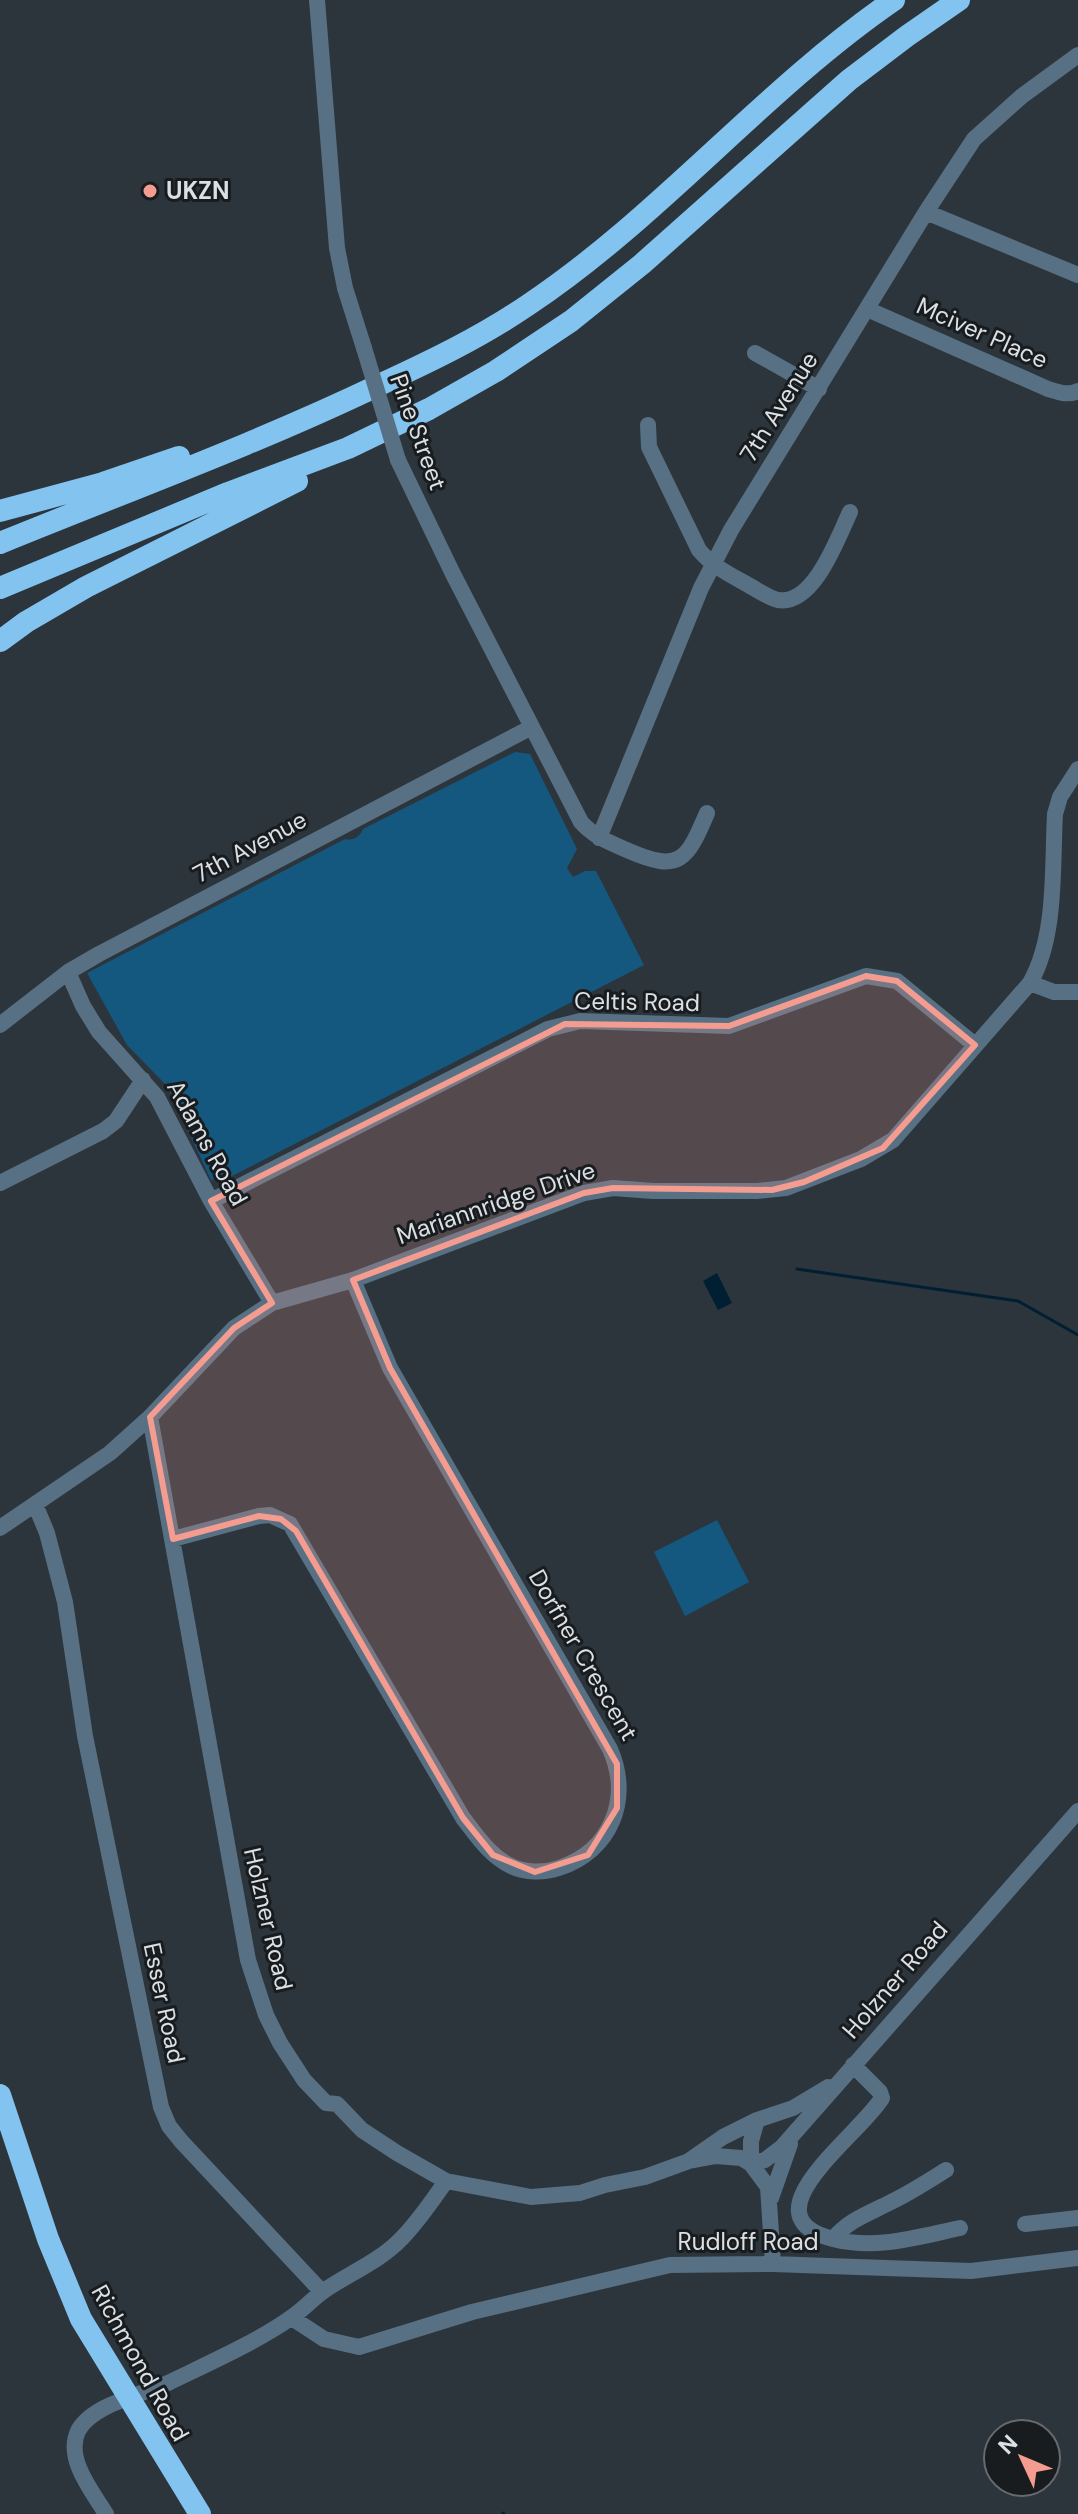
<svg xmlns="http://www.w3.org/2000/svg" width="1078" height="2514" font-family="'DM Sans',sans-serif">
<rect width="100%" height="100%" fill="#2c353c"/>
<path fill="#15587f" d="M515 752 530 754 577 849 567 868 573 877 585 871H596L644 965 228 1178 211 1180 167 1086 127 1045 87 973 345 839C353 841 360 837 363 829Z
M717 1520 749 1582 685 1616 654 1552Z"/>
<path fill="#001f33" d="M717 1273 732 1303 718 1310 703 1281Z"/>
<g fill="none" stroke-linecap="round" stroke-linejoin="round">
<path stroke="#001f33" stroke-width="3" d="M797 1269 1018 1301 1078 1335
M503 2513 504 2514"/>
<path stroke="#577083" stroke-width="16" d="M317 0 337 248 345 288 364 348
M926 212 1078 275
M867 309 1048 389C1058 392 1068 396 1078 391
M755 353 819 389
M648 425 649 447 699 550C713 567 731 575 750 586 759 591 769 598 778 600 814 606 838 537 850 512
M398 460 453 574 581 822C594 837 611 843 629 851 680 873 687 860 707 813
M599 838 701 588 731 530 926 212 974 139 1022 96 1078 55
M68 972 83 1006 99 1032 157 1097 211 1201 272 1303
M1030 983 1054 992H1078
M0 1025 68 972 99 954 532 727
M0 1183 103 1131 116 1121 143 1080
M211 1201 548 1029 580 1021 729 1026 866 976 897 981 975 1045
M150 1417 248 1960 266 2015 280 2043 304 2080 326 2103 337 2104 362 2130 397 2153 446 2181 531 2197 580 2193 605 2185 645 2177 689 2161 716 2156 741 2158 751 2164 768 2187 773 2264
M35 1504 47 1533 65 1602 85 1736 161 2107 169 2126 181 2141 322 2292
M0 1528 110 1453 150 1417 234 1328 272 1303 353 1280 584 1193 613 1188 653 1191H757L786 1188 861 1159 893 1140 1030 983C1057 936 1052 867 1055 814L1060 797 1078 769
M173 1539 259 1516 270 1515 290 1524 463 1818C477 1836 490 1856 511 1866 525 1873 544 1873 559 1868 611 1851 632 1799 610 1749L390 1368 353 1280
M853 2065 880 2092 882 2098C859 2136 742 2216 833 2239 850 2219 868 2214 891 2202 910 2193 928 2181 946 2170
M690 2160 723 2137 757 2120 793 2108 828 2087
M751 2164 765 2160 782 2147 1078 1811
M751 2164V2141L757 2120
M771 2198 790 2144
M1025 2224 1078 2218
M833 2239C876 2250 917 2237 960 2228
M292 2318 324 2339 359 2347 472 2312 670 2265 773 2264 971 2271 1078 2258
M106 2514C92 2491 65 2459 78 2431 92 2404 142 2395 168 2383 207 2364 257 2342 292 2317 304 2309 313 2298 325 2290 350 2273 380 2261 401 2239 418 2222 432 2201 446 2181"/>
<path stroke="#83c3f0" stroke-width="22" d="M0 511 103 483 179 457
M0 543C127 491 256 444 379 385 431 361 481 337 528 305 660 217 763 90 894 0
M0 588 228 493 348 448 429 409 496 371 571 321 642 264 849 80 907 36 959 0
M0 641 26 622 86 587 297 481
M0 2095 48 2239 81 2319 200 2514"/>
<path stroke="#577083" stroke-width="16" d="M364 348 398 460"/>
</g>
<path fill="#f59c91" fill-opacity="0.2" stroke="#f59c91" stroke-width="6" stroke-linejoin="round" d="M866 976 897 981 975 1045 883 1148 804 1182 772 1190 613 1188 584 1193 353 1280 390 1368 617 1764V1808L588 1855 535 1872 493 1855 463 1818 296 1531 281 1519 259 1516 173 1539 150 1417 234 1328 272 1303 211 1201 565 1024 729 1026Z"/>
<circle fill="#f59c91" stroke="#181c1f" stroke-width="3" cx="150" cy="191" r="8"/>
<g text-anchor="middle" stroke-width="6" stroke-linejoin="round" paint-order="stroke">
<g font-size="24" font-weight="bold" fill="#dbe0e5" stroke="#181c1f" text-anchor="start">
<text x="166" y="199">UKZN</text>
</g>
<g font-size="24" fill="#dbe0e5" stroke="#181c1f">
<text transform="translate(982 333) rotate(24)" y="8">Mciver Place</text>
<text transform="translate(779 407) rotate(-58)" y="8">7th Avenue</text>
<text transform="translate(418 432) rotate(70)" y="8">Pine Street</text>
<text transform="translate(250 847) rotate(-28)" y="8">7th Avenue</text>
<text transform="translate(637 1002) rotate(1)" y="8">Celtis Road</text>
<text transform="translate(207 1143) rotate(61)" y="8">Adams Road</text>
<text transform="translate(496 1203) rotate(-19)" y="8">Mariannridge Drive</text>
<text transform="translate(583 1655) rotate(60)" y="8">Dorfner Crescent</text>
<text transform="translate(268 1919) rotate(77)" y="8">Holzner Road</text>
<text transform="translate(895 1980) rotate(-49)" y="8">Holzner Road</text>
<text transform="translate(164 2003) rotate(78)" y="8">Esser Road</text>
<text x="748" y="2250">Rudloff Road</text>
<text transform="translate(140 2363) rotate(61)" y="8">Richmond Road</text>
</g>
</g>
<g transform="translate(1022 2458) rotate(314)"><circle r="38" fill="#181c1f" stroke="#666a6e" stroke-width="2"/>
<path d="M0-6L14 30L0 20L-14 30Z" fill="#f59c91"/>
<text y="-12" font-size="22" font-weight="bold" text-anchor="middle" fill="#dbe0e5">N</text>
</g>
</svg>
